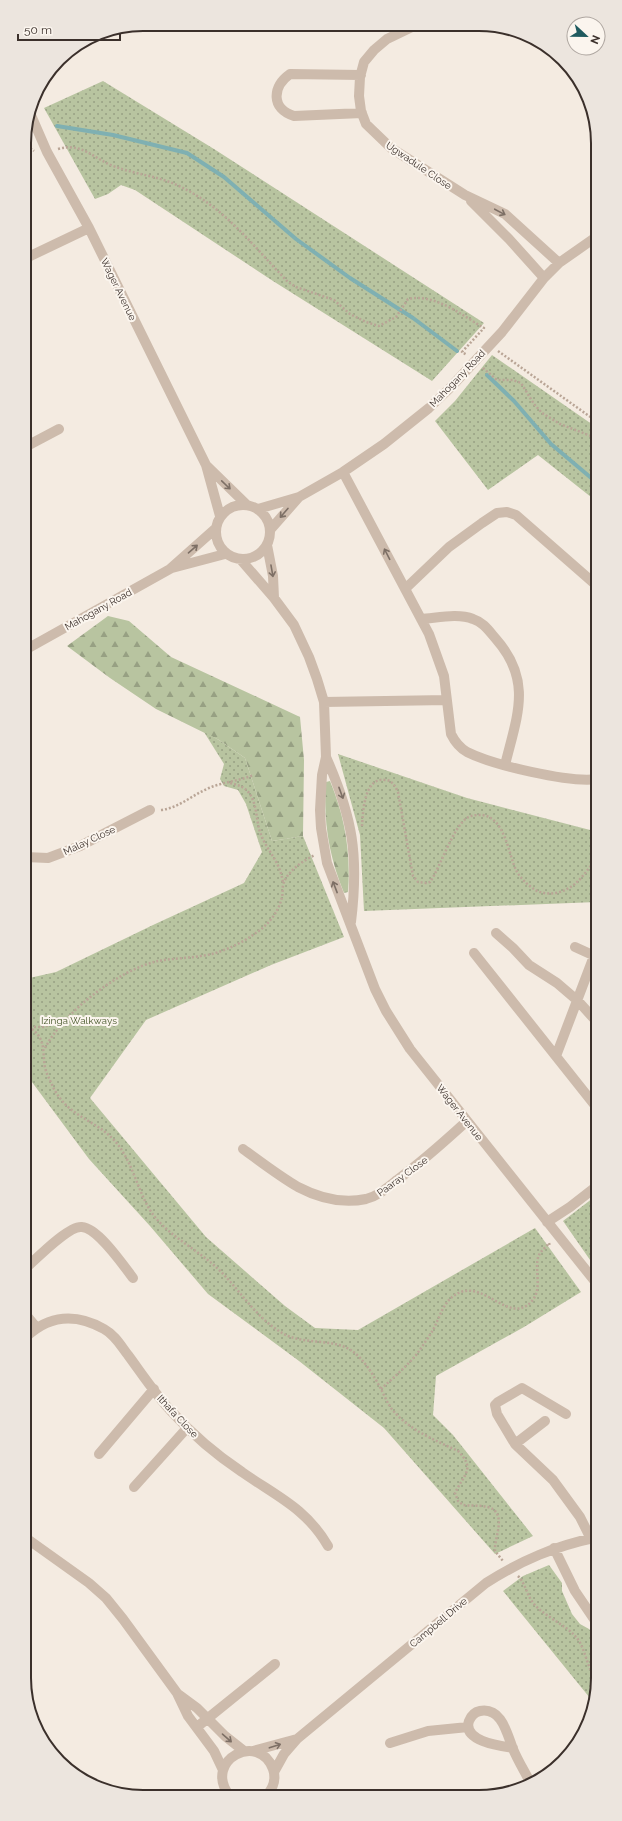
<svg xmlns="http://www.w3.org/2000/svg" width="622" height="1821" font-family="Raleway,sans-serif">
<defs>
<pattern id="forest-firs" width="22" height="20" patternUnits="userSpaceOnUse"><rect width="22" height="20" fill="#b8c4a0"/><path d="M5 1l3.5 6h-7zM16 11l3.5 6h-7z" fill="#97a083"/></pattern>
<pattern id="park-dots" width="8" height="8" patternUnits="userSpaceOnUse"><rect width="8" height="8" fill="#b8c4a0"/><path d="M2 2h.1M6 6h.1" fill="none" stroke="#97a083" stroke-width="1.8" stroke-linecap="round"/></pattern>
</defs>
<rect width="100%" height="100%" fill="#f4ebe1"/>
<path fill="url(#forest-firs)" d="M108 616 129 621 171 657 300 717 304 760 303 836 272 841 245 758 219 740 156 709 110 678 67 646Z
M330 781C345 817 351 853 348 892L344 893C329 856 323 821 326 782Z"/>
<path fill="url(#park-dots)" d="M103 81 214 149 484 323 432 381 273 281 135 190 121 185 108 194 95 199 44 108Z
M492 355 596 427V501L538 455 488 490 435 421 455 401Z
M204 732 219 740 245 758 272 841 303 836 344 937 271 965 146 1020 90 1098 206 1237 285 1306 315 1328 358 1330 535 1228 581 1292 524 1327 436 1376 433 1415 453 1435 533 1536 495 1554 384 1428 299 1361 208 1294 150 1226 89 1159 26 1074 25 979 56 972 153 925 244 883 262 852 246 804 238 790 224 786 220 779 224 764Z
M338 754 467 798 594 831 597 830V902L364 911 360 835Z
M597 1195V1270L563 1221Z
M549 1565 562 1583V1591L572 1614 580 1624 589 1629 598 1640V1686L594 1703 503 1591 523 1576Z"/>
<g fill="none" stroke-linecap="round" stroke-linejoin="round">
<path stroke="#7fb0b2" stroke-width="4" d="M57 126 113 135 187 153 224 177 296 239 350 278 413 318 457 351
M487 375 514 401 551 444 596 482"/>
<path stroke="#b9a596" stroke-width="2.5" stroke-dasharray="2 2" stroke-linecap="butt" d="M24 143 34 151
M58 149C81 142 93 158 113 166 134 174 157 176 177 185 225 207 253 246 288 282L296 287 334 300 350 314 366 322 379 326 396 317 408 299C435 293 463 316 484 328L462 352 467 355
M498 351 596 421
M483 368 497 380H513L521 383 534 404 542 413 560 424 596 438
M230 783C238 785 245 787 249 793 257 803 256 820 260 832 267 852 280 860 283 883
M161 810C179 808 192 795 209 788 223 782 239 781 254 775
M362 826C363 812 364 777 385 780 392 780 395 786 398 792L413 876 418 882 426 883 430 882C441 866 453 827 467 818 471 815 477 815 482 815 506 818 508 855 517 872 522 880 529 886 537 891 547 895 558 894 567 889 580 883 587 869 597 859
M25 1025C47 1036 42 1049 45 1068 47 1075 51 1082 54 1089 69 1117 94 1119 114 1140 134 1162 137 1193 154 1216 171 1237 196 1249 216 1267 240 1289 255 1318 284 1334 304 1345 334 1338 352 1351 364 1359 374 1376 381 1389 384 1395 387 1402 391 1408 408 1430 435 1440 458 1451 476 1469 464 1474 455 1493L458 1501 463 1505C471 1506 480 1505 488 1507 508 1513 494 1537 495 1551L503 1561
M30 1027H43L62 1021
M45 1048C64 1012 118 970 158 961 175 958 194 958 212 954 227 950 241 943 253 935 267 926 278 914 282 897 283 893 282 886 284 882 289 870 304 860 315 855
M597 1206 594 1214 597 1225
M381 1389C393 1378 406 1367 416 1355 422 1347 428 1338 433 1330 441 1315 444 1298 461 1292 486 1283 510 1324 531 1302 544 1289 533 1268 539 1255 541 1251 546 1247 549 1243L550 1246
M518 1576C526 1584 527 1597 535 1605 547 1618 566 1625 576 1637 586 1648 586 1668 598 1682"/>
<path stroke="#cdbbac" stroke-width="10" d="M414 26 387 39 374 50 364 62 360 77 359 96 361 111 366 124 391 148 465 195 505 214 559 263
M361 75 290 74C272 87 271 109 294 116L362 113
M30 113 47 152 89 228 206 465 220 516
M471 201 509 239 544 278
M24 259 89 228
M25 447 59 429
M207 466 247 505
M343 472 429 634 444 676 451 734C455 742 460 748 467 752 493 765 569 783 597 779
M216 532a27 27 0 1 1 54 0a27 27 0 1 1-54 0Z
M258 509 299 497 343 472 384 444 429 408 450 388 502 332 544 278 559 263 596 237
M270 530 299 497
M267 545 273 576 274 598
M241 560 274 598 294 625 309 657 317 679 324 702 326 757 322 775 320 810 321 828 327 863 375 989 386 1011 410 1049 597 1284
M172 568 225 554
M405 589 449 547 482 523 497 513 507 512 516 515 596 585
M421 619C437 618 458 613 473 619 483 622 489 631 496 639 533 681 517 716 505 765
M25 650 170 569 215 529
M324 702 447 700
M326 757C353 818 359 856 351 922
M25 857 48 858 80 846 150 810
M496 933 513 948 529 965 557 983 578 1001 597 1022
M575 947 597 957
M474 953 597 1108
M556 1056 594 956
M243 1149C261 1162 279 1176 298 1187 319 1198 343 1204 366 1199 378 1196 387 1188 397 1180 422 1162 444 1142 467 1121
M547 1222 570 1207 597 1186
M26 1268C36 1259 69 1225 82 1227 98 1228 123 1265 133 1278
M26 1315 36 1327
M26 1337C49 1315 76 1313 104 1329 115 1335 121 1346 128 1355 142 1374 155 1394 171 1411 192 1434 215 1454 242 1472 276 1496 306 1508 328 1546
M566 1414 522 1388 498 1402 495 1405 497 1414 515 1444 553 1480 580 1517 591 1539
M515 1444 545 1421
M99 1454 154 1389
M134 1487 187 1428
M26 1538 89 1583 106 1598 123 1619 177 1693 188 1716 214 1751 223 1770
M554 1548 575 1591 598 1625
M178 1694 197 1708 225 1736 244 1751
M197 1727 275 1664
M390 1743 428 1731 468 1727
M513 1748C500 1746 462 1741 469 1721 471 1716 475 1712 480 1711 502 1707 507 1734 513 1749 518 1761 525 1772 531 1784
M253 1751 297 1739
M274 1772 284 1754 297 1739 486 1583C522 1560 555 1546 598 1537
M229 1795C203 1760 259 1731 273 1769 276 1778 274 1787 267 1795"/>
</g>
<defs><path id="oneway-shaft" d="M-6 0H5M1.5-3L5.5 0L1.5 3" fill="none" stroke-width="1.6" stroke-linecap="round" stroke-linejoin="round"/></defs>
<g stroke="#7d6f65">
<use href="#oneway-shaft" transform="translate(500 212) rotate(28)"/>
<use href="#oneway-shaft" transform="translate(226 485) rotate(44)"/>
<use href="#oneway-shaft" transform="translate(284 513) rotate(131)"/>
<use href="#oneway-shaft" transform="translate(193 549) rotate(-41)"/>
<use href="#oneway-shaft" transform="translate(387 554) rotate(-117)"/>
<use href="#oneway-shaft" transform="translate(272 571) rotate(80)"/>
<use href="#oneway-shaft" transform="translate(341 793) rotate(70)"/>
<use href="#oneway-shaft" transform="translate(335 887) rotate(-111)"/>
<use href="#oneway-shaft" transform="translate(227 1738) rotate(41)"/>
<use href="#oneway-shaft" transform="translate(275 1746) rotate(-18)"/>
</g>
<g text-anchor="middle" stroke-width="4" stroke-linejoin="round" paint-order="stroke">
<g font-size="10" fill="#3b302b" stroke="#fbf5ee">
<text transform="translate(419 165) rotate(34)" y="4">Ugwadule Close</text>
<text transform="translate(119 289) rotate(64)" y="4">Wager Avenue</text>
<text transform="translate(457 378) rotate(-46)" y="4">Mahogany Road</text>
<text transform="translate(98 609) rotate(-29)" y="4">Mahogany Road</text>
<text transform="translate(89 840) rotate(-25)" y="4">Malay Close</text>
<text transform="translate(460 1112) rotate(52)" y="4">Wager Avenue</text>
<text transform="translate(402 1176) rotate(-36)" y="4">Paaray Close</text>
<text transform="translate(178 1416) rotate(47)" y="4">Ithafa Close</text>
<text transform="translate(438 1622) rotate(-40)" y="4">Campbell Drive</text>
</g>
<g font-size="10" fill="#4a5a2e" stroke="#fbf5ee">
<text x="79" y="1024">Izinga Walkways</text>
</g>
</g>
<path d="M0 0H622V1821H0ZM143 31H479A112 112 0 0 1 591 143V1678A112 112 0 0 1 479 1790H143A112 112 0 0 1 31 1678V143A112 112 0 0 1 143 31Z" fill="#ece5de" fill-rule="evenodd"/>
<path fill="none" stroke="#3b302b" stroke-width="2" d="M143 31H479A112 112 0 0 1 591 143V1678A112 112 0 0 1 479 1790H143A112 112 0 0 1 31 1678V143A112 112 0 0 1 143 31Z"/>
<g transform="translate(586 36) rotate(112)"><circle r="19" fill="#fbf5ee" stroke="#aea6a0"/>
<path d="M0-3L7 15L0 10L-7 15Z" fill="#1f5a5e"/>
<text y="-6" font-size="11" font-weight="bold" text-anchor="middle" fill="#3b302b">N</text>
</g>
<path d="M18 34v6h102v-6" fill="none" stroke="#3b302b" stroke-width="2"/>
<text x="24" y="34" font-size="12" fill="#3b302b" stroke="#fbf5ee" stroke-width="3" paint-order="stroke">50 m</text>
</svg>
